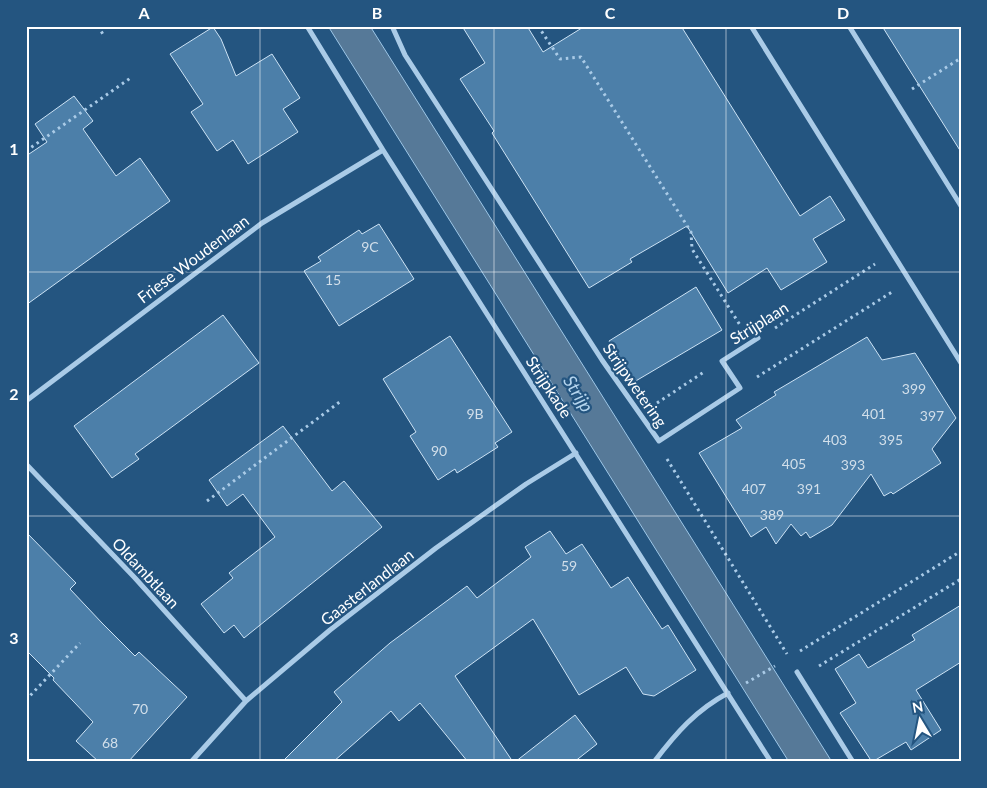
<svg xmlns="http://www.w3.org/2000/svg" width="987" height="788" font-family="Lato,sans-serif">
<rect width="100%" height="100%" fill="#245580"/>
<path fill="#567998" stroke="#9ec7e7" d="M328 26H370L832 762H789Z"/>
<path fill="#4c7fa9" stroke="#cde3f5" d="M462 26H527L543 52 585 26H681L800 216 830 196 845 220 813 239 827 262 781 290 767 268 728 293 687 226 630 259 632 262 589 288 492 133 494 131 460 79 485 63Z
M882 26H961V152L907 66Z
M213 27 221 39 236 76 272 54 300 98 283 109 298 132 248 164 233 140 217 151 191 112 203 104 170 54Z
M74 96 93 121 83 129 116 176 140 158 170 201 26 305V156L47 142 35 124Z
M379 224 414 279 339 326 304 271 321 261 318 257 359 230 362 234Z
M696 287 722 330 634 382 609 341Z
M223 315 259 363 135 454 139 459 112 478 74 426Z
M450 336 512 432 495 443 498 447 457 473 455 469 438 480 410 436 416 432 383 379Z
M867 337 882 360 915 353 956 418 932 449 941 463 893 494 891 492 884 496 871 474 832 525 810 538 806 532 801 536 791 524 776 544 766 527 751 537 699 453 742 428 736 420 776 395 774 392Z
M283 426 332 491 344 481 382 527 244 638 234 625 224 633 201 604 233 578 229 573 275 537 243 494 227 506 209 480Z
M550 531 566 554 582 544 611 588 628 577 662 629 668 625 696 670 654 696 643 694 626 667 579 695 533 619 455 676 513 762H468L420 703 399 721 391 711 333 762H282L342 702 334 692 390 643 467 586 477 598 531 557 525 547Z
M26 532 76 583 70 589 102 623 135 656 139 652 187 697 128 762H99L76 741 93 722 53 680 54 678 26 650Z
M961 605V662L916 690 941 730 911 750 906 742 872 762 840 713 856 703 835 669 859 654 868 668 915 640 912 635Z
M575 715 597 744 574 762H515Z"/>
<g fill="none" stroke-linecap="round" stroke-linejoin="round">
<path stroke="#aacbe7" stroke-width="3" stroke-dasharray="2.5 4" stroke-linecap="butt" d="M98 26 104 36
M538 26 560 59 581 57 691 232 692 249 740 325
M912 89 961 58
M26 151 132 77
M775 328 875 264
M757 377 892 292
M657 403 704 372
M667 459 787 654
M207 501 341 401
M800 651 961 551
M819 666 961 579
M746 683 775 666
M26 700 80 643"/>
<path stroke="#aacbe7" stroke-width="5" d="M307 26 383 150 771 762
M392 26 405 55 602 360 659 441 740 388 722 361 758 338
M751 26 961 363
M849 26 961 206
M26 401 262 223 383 150
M26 464 135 578 246 701
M797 672 853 762
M191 762 246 701 330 630 436 548 526 484 576 453
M654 762C676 733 696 710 728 693"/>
</g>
<path fill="none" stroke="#fff" stroke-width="1" stroke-opacity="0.55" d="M260 26V762M494 26V762M726 26V762M26 272H961M26 516H961"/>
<g text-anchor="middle" stroke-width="4.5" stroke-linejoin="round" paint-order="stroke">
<g font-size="14" fill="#d2dfea">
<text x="370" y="252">9C</text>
<text x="333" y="285">15</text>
<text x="914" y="394">399</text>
<text x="475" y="419">9B</text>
<text x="874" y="419">401</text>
<text x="932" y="421">397</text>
<text x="835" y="445">403</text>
<text x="891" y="445">395</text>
<text x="439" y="456">90</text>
<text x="794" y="469">405</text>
<text x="853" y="470">393</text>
<text x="754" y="494">407</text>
<text x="809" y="494">391</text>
<text x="772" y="520">389</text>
<text x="569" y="571">59</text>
<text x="140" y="714">70</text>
<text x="110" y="748">68</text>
</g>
<g font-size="16" fill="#fff" stroke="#245580">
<text transform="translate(193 259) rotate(-37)" y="6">Friese Woudenlaan</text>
<text transform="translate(759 323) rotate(-32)" y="6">Strijplaan</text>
<text transform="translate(635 385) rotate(55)" y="6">Strijpwetering</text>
<text transform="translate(549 387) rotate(57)" y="6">Strijpkade</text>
<text transform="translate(146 573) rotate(47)" y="6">Oldambtlaan</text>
<text transform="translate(367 587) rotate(-38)" y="6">Gaasterlandlaan</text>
</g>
<g font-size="18" font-style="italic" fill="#b5d5ee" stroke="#245580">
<text transform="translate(578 394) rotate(58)" y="6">Strijp</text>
</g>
</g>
<rect width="987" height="788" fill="none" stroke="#245580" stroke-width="55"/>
<g transform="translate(920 720) rotate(350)" stroke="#245580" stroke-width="4" paint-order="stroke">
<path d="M0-4L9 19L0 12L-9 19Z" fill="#ffffff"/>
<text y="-8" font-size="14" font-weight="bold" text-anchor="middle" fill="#ffffff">N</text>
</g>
<rect x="28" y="28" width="932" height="732" fill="none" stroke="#fff" stroke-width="2"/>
<g font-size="16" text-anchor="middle" font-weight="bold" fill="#fff">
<text x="144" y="19">A</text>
<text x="377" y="19">B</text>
<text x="610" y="19">C</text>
<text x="843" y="19">D</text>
<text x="14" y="155">1</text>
<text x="14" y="400">2</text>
<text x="14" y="644">3</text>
</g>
</svg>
